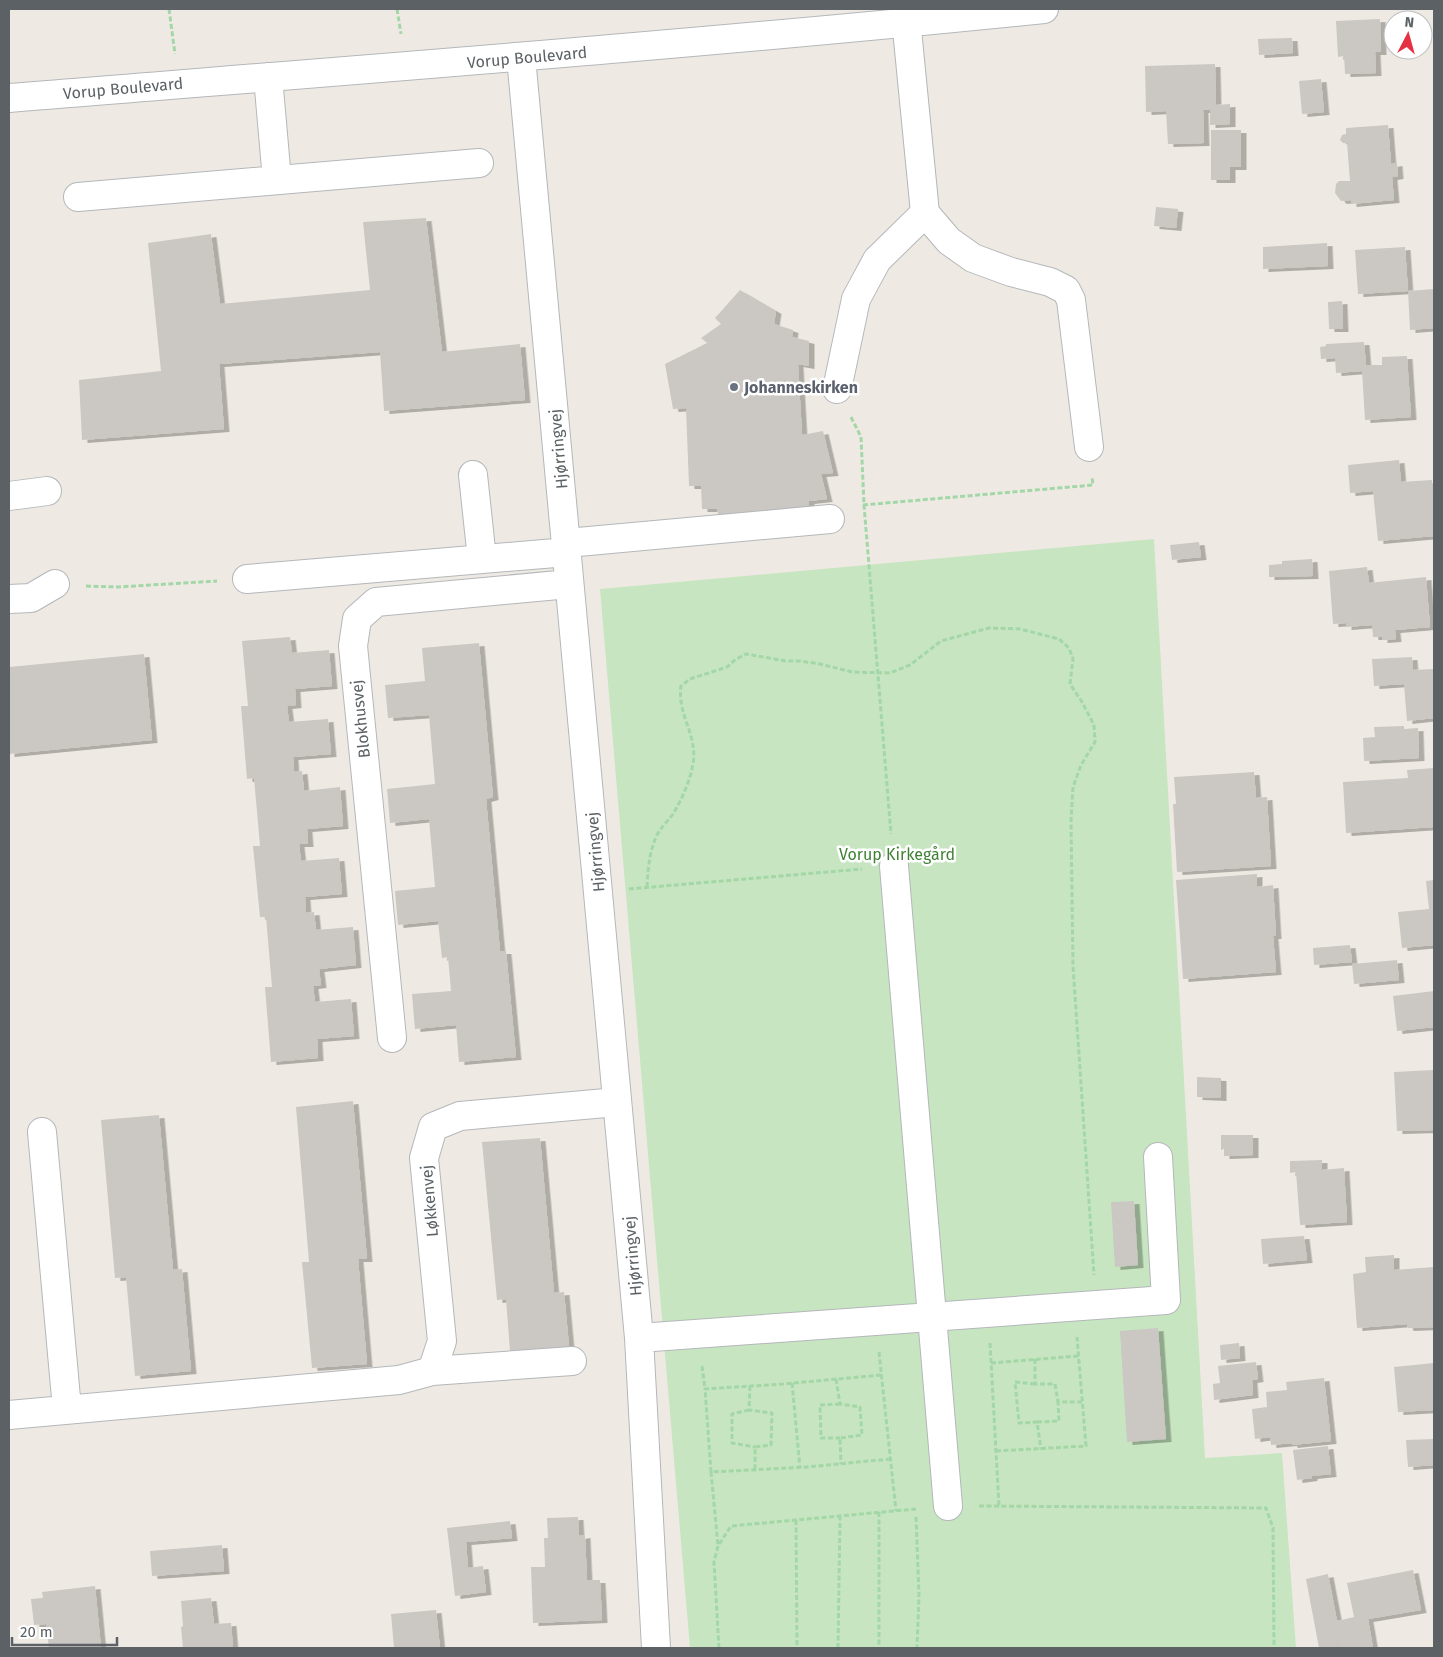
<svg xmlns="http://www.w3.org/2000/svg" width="1443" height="1657" font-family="'Fira Sans',sans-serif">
<defs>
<filter id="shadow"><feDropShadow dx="5.5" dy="3" stdDeviation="0" flood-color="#0004"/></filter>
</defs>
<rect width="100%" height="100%" fill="#eeeae3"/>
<path fill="#c7e5c0" d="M1154 539 1205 1458 1282 1453 1296 1648H690L600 589Z"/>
<path fill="#cbc7c3" filter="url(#shadow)" d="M1380 19 1381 52H1375L1376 73 1345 74 1344 56 1338 57 1336 21Z
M1292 38 1293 53 1259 55 1258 39Z
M1215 64 1216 105 1230 104V124L1210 125V110H1203L1204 143 1168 144 1166 111 1146 112 1145 66Z
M1321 79 1324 112 1302 114 1299 81Z
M1388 125 1391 164 1397 163 1398 176 1392 177 1394 200 1351 204V200L1341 201 1335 193 1336 184 1339 181H1350L1347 143H1343L1340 140 1342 135 1346 134V128Z
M1211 130H1241V167H1230V180H1211Z
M1156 207 1178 209 1176 228 1154 226Z
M426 218 442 352 520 344 525 400 384 411 380 352 219 364 224 429 82 440 79 380 161 371 148 243 211 234 220 304 370 290 363 222Z
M1327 243 1328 266 1263 269V247Z
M1405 247 1408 291 1358 294 1355 250Z
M1434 289V328L1410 330 1408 291Z
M740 290 776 311 774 324 793 330 792 337 809 341V366L798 364 802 435 823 431 833 473 821 474 827 499 809 501V510L719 519 717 509H702L701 486H689L686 408 673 409 665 364 707 343 701 338 721 324 715 318Z
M1342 301 1343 329H1329L1328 302Z
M1364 342 1366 365H1382V357L1407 356 1411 417 1365 420 1362 371 1336 373 1335 358 1321 359 1320 347 1326 346V344Z
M1399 460 1401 482 1432 480 1434 536 1378 541 1373 491 1350 493 1348 465Z
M1199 542 1201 557 1172 560 1170 545Z
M1312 559 1313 576 1269 577V565L1282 564V561Z
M1367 567 1369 583 1426 577 1430 627 1395 630 1396 639 1382 640V637H1373L1372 625 1346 627V623L1333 624 1329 571Z
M290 637 292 653 329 650 332 686 295 689 296 705 287 706 289 722 328 719 331 754 293 757 294 772 302 771 304 791 340 787 343 826 307 829 308 844H299L301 861 339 858 342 894 305 897 306 913 314 912 316 930 353 927 356 965 319 969 321 985 313 986 315 1002 351 999 354 1036 317 1039 318 1058 271 1062 265 987H272L266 917H260L253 846H260L254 778 247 779 241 706H248L242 641Z
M479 643 493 797 486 799 500 951H506L516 1057 459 1062 456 1025 415 1029 412 994 451 991 448 957 442 958 438 921 398 925 395 891 435 887 429 819 390 823 387 789 435 784 429 715 388 718 385 685 425 681 422 648Z
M144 654 152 740 9 754V667Z
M1412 657 1413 670 1434 669V718L1407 721 1404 684 1374 686 1372 659Z
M1404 726V729L1418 728 1419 758 1364 761 1363 738 1375 737 1374 727Z
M1434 768V827L1346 833 1343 782 1408 778 1407 770Z
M1254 772 1256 798 1267 797 1271 866 1177 872 1173 804H1176L1174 777Z
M1257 874V887L1273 885 1276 936H1273L1276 972 1183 979 1176 880Z
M1434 880V945L1402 948 1398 912 1429 909 1426 881Z
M1350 945 1352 962 1314 965 1313 948Z
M1397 960 1399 980 1354 984 1352 964Z
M1434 991V1027L1397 1031 1393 996Z
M1434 1070V1130L1397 1131 1394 1072Z
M1197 1077 1221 1078V1098L1197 1097Z
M353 1101 367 1259H358L367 1364 312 1368 302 1262H309L296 1107Z
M159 1115 173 1270 182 1269 191 1371 135 1376 126 1277 115 1278 101 1120Z
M1221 1135H1253V1155L1224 1156V1149L1221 1150Z
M540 1138 554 1293 564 1292 569 1346 510 1351 506 1299 497 1300 482 1142Z
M1322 1160V1170L1344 1168 1347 1222 1300 1225 1296 1172 1290 1173V1161Z
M1134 1201 1138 1265 1115 1267 1111 1202Z
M1304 1236 1307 1260 1263 1264 1261 1239Z
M1394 1255V1270L1434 1267V1327L1408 1328 1407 1324 1357 1328 1353 1274 1366 1272 1365 1257Z
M1158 1328 1166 1439 1127 1442 1120 1331Z
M1239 1343 1240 1358 1221 1360 1220 1345Z
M1256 1362 1258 1379 1252 1380 1253 1395 1214 1400 1213 1384 1220 1383 1218 1366Z
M1434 1363V1410L1398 1412 1394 1367Z
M1324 1378 1331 1441 1292 1445V1443L1271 1445 1270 1437 1255 1439 1252 1409 1267 1407 1266 1392 1287 1390 1286 1382Z
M1434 1439V1465L1408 1467 1406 1440Z
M1328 1446 1331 1474 1312 1476V1478L1297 1480 1293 1450Z
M578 1517 579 1536 585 1535 587 1580H600L602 1620 533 1623 531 1567H545L544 1538H548L547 1518Z
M510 1521 512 1538 466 1542 468 1568 483 1566 486 1592 455 1596 447 1528Z
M222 1545 224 1571 152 1576 150 1551Z
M1413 1570 1421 1610 1368 1619 1373 1648H1338V1646L1319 1648 1306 1579 1328 1574 1337 1621 1354 1617 1347 1583Z
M95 1586 101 1648H49L46 1624 34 1625 31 1599 43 1598 42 1592Z
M211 1598 214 1624 231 1623 233 1648H183L181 1627 183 1626 181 1601Z
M436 1610 440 1648H394L391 1614Z"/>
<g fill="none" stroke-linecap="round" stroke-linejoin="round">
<g stroke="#b4b7ba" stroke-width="30">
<path id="minor" d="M905 9 925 213 949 241 973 258 1011 272 1050 282 1066 290 1071 300 1089 447
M521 57 639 1338 656 1648
M268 77 277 180
M9 98C354 70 700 44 1044 9
M78 197 479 163
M837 389 856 299 877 260 925 213
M473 475 482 559
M9 496 47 491
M567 543 830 519
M247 579 567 552
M9 599 31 598 55 584
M894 866 948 1506
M392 1038 353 646 357 619 376 602 569 584
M42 1132 67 1409
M639 1338 1166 1300 1158 1157
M432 1371 572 1361
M9 1415 399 1380 432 1371 442 1341 424 1158 433 1127 460 1116 617 1102"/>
</g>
<path stroke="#a3d7a7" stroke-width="3" stroke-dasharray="5 2.5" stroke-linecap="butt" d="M169 9 175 54
M397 9 401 34
M851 417 861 437 864 505 891 834
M863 505 1093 485 1092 477
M86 586 118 587 217 581
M647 887C648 869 649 852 657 835 661 827 668 821 673 814 682 799 690 781 693 764 698 735 677 715 681 686L690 679 727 667 736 659 746 654 786 661H800L820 664 852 672 890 673 910 665 941 641 989 628 1020 629 1059 639 1069 648 1073 659 1070 684 1082 702 1094 725 1095 742 1081 765 1073 787 1071 820 1073 966 1094 1275
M629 889 862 869
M990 1343 999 1506
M879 1352 896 1511
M1035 1359V1384H1055L1058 1402H1082
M991 1363 1078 1356
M702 1366 705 1389
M881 1375 783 1384 705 1389 711 1472 807 1467 890 1459
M836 1379 840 1404 860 1407 862 1435 840 1438 841 1464
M792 1383 800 1468
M1035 1384 1015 1382 1019 1423 1037 1422 1041 1449
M750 1386 749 1410 772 1413 771 1445 755 1447V1470
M840 1404 820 1405 821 1438H840
M749 1410 732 1414V1443L755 1447
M1037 1422 1059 1421 1058 1402
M996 1451 1086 1446 1077 1337
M711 1472 718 1546
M979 1506 1266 1508 1273 1528 1274 1648
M879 1512V1648
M916 1517 919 1595 917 1648
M796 1520 797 1648
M719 1648 714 1562 718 1546 731 1526 916 1509
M838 1648 840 1516"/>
<use href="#minor" stroke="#fff" stroke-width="28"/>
</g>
<circle fill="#6b7280" stroke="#fff" stroke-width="2" cx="734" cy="387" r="5"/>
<g text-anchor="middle" stroke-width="5" stroke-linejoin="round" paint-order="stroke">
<g font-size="16" fill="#5b6164" stroke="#fff">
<text transform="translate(527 57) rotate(-5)" y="6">Vorup Boulevard</text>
<text transform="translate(123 88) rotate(-5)" y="6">Vorup Boulevard</text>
<text transform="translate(558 449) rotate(-95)" y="6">Hjørringvej</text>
<text transform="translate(360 719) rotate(-96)" y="6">Blokhusvej</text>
<text transform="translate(595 852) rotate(-95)" y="6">Hjørringvej</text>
<text transform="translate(429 1201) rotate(-95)" y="6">Løkkenvej</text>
<text transform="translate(632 1256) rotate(-95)" y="6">Hjørringvej</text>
</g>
<g font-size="16" font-weight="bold" fill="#5b616d" stroke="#fff" text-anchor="start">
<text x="744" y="393">Johanneskirken</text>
</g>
<g font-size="16" fill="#408135" stroke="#fff">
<text x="897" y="860">Vorup Kirkegård</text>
</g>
</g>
<rect width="1443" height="1657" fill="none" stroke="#5b6164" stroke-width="20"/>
<g transform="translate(1408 35) rotate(6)"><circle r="24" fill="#ffffff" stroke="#bdc0c1"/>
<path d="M0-4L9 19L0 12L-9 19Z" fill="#e63144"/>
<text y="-8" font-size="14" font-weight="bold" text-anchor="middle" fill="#5b6164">N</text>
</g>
<path d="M12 1637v8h105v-8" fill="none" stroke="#5b6164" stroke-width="2.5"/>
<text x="20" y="1637" font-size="15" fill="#5b6164" stroke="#ffffff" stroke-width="4" paint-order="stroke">20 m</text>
</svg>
